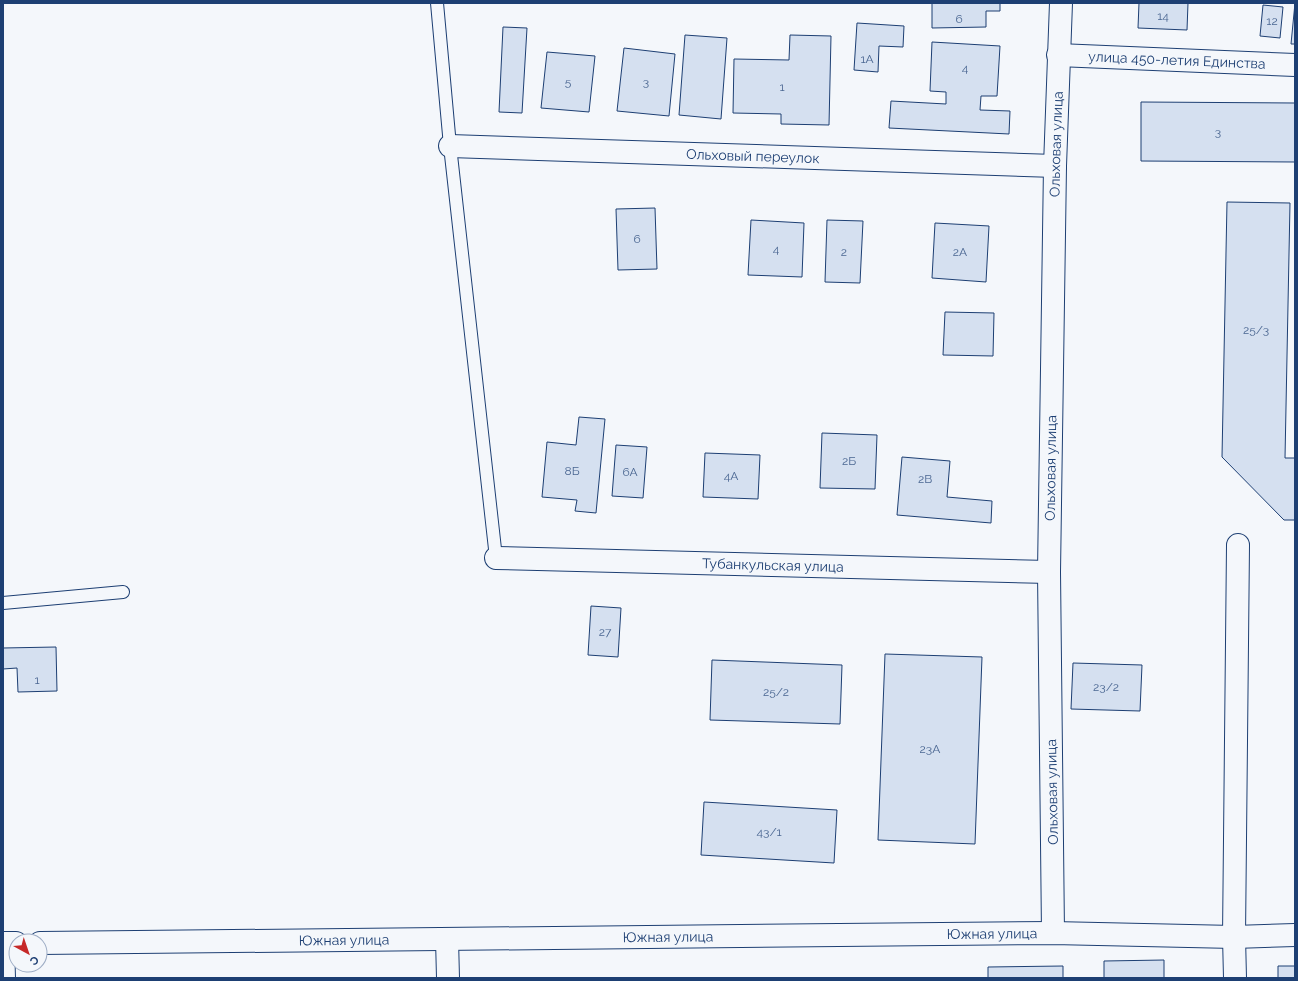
<svg xmlns="http://www.w3.org/2000/svg" width="1298" height="981" font-family="Raleway,sans-serif">
<rect width="100%" height="100%" fill="#f4f7fb"/>
<path fill="#d5e0f0" stroke="#1d3f73" d="M932 3H1000V11H986V27L932 28Z
M1139 3H1188L1187 30 1138 28Z
M1295 3V44H1291Z
M1263 5 1283 7 1280 38 1260 36Z
M857 23 904 26 903 47 879 46 878 72 854 70Z
M503 27 527 28 522 113 499 112Z
M685 35 727 38 721 119 679 115Z
M790 35 831 36 829 125 781 124V114L733 113 734 59 789 60Z
M932 42 1000 46 997 96H981L980 110 1010 111 1009 134 889 128 891 101 946 104V92L930 91Z
M624 48 675 54 669 116 617 111Z
M547 52 595 56 589 112 541 108Z
M1141 102 1295 103V162L1141 161Z
M1227 202 1290 203 1285 458H1295V520H1284L1222 457Z
M655 208 657 269 618 270 616 209Z
M751 220 804 223 802 277 748 275Z
M827 220 863 221 860 283 825 282Z
M935 223 989 226 986 282 932 278Z
M945 312 994 313 993 356 943 355Z
M579 417 605 419 596 513 575 511 577 500 542 497 547 442 576 445Z
M822 433 877 435 875 489 820 488Z
M616 445 647 447 643 498 612 496Z
M705 453 760 455 758 499 703 497Z
M902 457 950 461 947 497 992 501 991 523 897 515Z
M591 606 621 608 618 657 588 655Z
M56 647 57 691 18 692 17 668 3 669V648Z
M885 654 982 657 975 844 878 840Z
M712 660 842 665 840 724 710 720Z
M1073 663 1142 665 1140 711 1071 709Z
M704 802 837 810 834 863 701 855Z
M1164 960V978H1104V961Z
M1063 966V978H988V967Z
M1278 966H1295V978H1278Z"/>
<g fill="none" stroke-linecap="round" stroke-linejoin="round">
<g stroke="#1d3f73" stroke-width="14">
<path id="service" d="M437 3 450 146 496 558
M3 603 123 592"/>
</g>
<g stroke="#1d3f73" stroke-width="24">
<g id="minor">
<path id="s1" d="M1058 55 1295 65"/>
<path id="s2" d="M450 146 1055 166"/>
<path id="s3" d="M496 558 1049 572"/>
<path id="s4" d="M1053 933 1049 572 1055 166 1061 3"/>
<path d="M447 939 448 978"/>
<path d="M3 943 4 978"/>
<path d="M1235 978 1234 937 1238 545"/>
</g>
</g>
<g stroke="#1d3f73" stroke-width="24">
<g id="tertiary">
<path d="M3 943H16"/>
<path id="s5" d="M40 943 1053 933 1234 937 1295 935"/>
</g>
</g>
<use href="#service" stroke="#f4f7fb" stroke-width="12"/>
<use href="#minor" stroke="#f4f7fb" stroke-width="22"/>
<use href="#tertiary" stroke="#f4f7fb" stroke-width="22"/>
</g>
<g text-anchor="middle" stroke-width="3" stroke-linejoin="round" paint-order="stroke">
<g font-size="12" fill="#4b6792">
<text x="1163" y="20">14</text>
<text x="959" y="23">6</text>
<text x="1272" y="25">12</text>
<text x="867" y="63">1А</text>
<text x="965" y="72">4</text>
<text x="568" y="86">5</text>
<text x="646" y="86">3</text>
<text x="782" y="91">1</text>
<text x="1218" y="136">3</text>
<text x="637" y="243">6</text>
<text x="776" y="253">4</text>
<text x="844" y="256">2</text>
<text x="960" y="256">2А</text>
<text x="1256" y="334">25/3</text>
<text x="849" y="465">2Б</text>
<text x="572" y="475">8Б</text>
<text x="630" y="476">6А</text>
<text x="731" y="480">4А</text>
<text x="925" y="483">2В</text>
<text x="605" y="636">27</text>
<text x="37" y="684">1</text>
<text x="1106" y="691">23/2</text>
<text x="776" y="696">25/2</text>
<text x="930" y="753">23А</text>
<text x="769" y="836">43/1</text>
</g>
<g font-size="14" fill="#1d3f73" stroke="#f4f7fb">
<text dy="5" stroke="none"><textPath href="#s1" startOffset="119">улица 450-летия Единства</textPath></text>
<text dy="5" stroke="none"><textPath href="#s4" startOffset="789">Ольховая улица</textPath></text>
<text dy="5" stroke="none"><textPath href="#s2" startOffset="303">Ольховый переулок</textPath></text>
<text dy="5" stroke="none"><textPath href="#s4" startOffset="465">Ольховая улица</textPath></text>
<text dy="5" stroke="none"><textPath href="#s3" startOffset="277">Тубанкульская улица</textPath></text>
<text transform="translate(1052 792) rotate(-91)" y="5">Ольховая улица</text>
<text dy="5" stroke="none"><textPath href="#s5" startOffset="952">Южная улица</textPath></text>
<text dy="5" stroke="none"><textPath href="#s5" startOffset="628">Южная улица</textPath></text>
<text dy="5" stroke="none"><textPath href="#s5" startOffset="304">Южная улица</textPath></text>
</g>
</g>
<rect width="1298" height="981" fill="none" stroke="#1d3f73" stroke-width="8"/>
<g transform="translate(28 953) rotate(140)"><circle r="19" fill="#f4f7fb" stroke="#9eadc5"/>
<path d="M0-3L7 15L0 10L-7 15Z" fill="#c62828"/>
<text y="-6" font-size="11" font-weight="bold" text-anchor="middle" fill="#1d3f73">С</text>
</g>
</svg>
